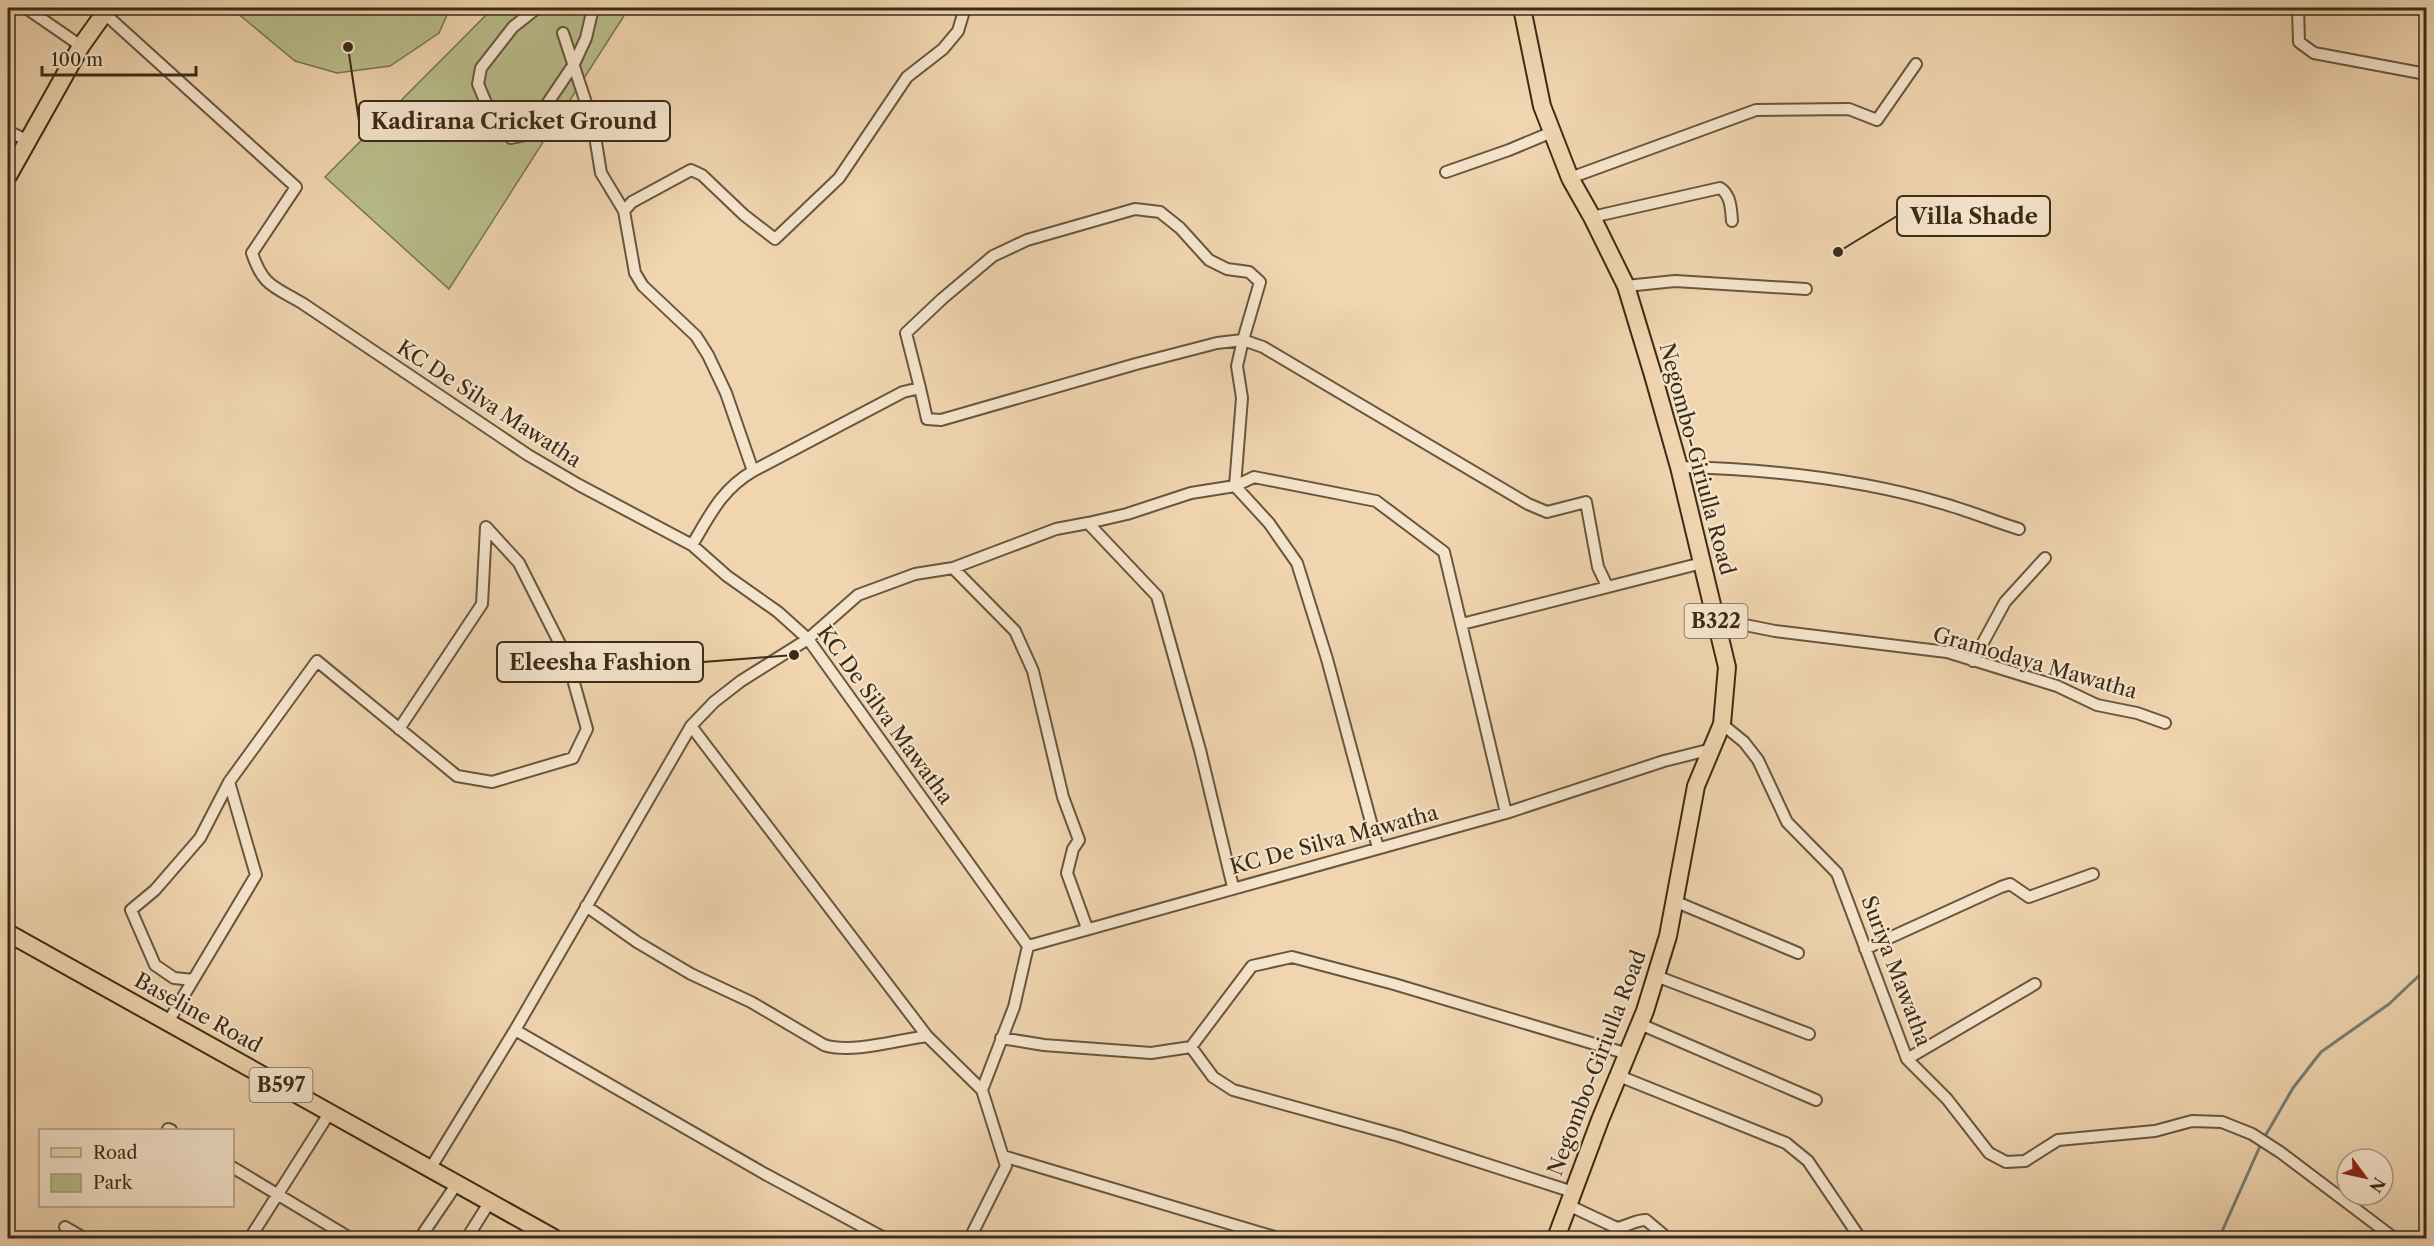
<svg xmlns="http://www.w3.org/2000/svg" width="2434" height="1246" font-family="'Libre Caslon Text',serif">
<rect width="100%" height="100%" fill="#f0d5b0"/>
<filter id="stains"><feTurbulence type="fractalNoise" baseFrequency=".00333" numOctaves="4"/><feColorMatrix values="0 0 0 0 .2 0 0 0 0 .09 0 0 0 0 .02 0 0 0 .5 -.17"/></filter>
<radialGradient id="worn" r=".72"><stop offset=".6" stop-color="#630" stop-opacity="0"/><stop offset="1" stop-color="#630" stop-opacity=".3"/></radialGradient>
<path fill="#b9bd8c" stroke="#7a7452" stroke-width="1.5" d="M234 8H450L439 33 390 66 337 73 295 61 236 12Z
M493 8H629L449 289 325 177Z"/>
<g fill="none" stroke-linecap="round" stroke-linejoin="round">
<path stroke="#757f75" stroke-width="3" d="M2264 1138 2293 1088 2321 1052 2389 1004 2426 969
M2219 1238 2261 1144"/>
<g stroke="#68563d" stroke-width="14">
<path id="street" d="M26 8 81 46
M537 8 513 27 481 68 478 84 494 122 511 138 526 135 574 64 586 38 593 8
M2298 8 2299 42 2314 53 2426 74
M105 14 296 187 252 253C263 286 273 286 302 303L528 455 579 485 692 545 727 576 778 612 808 639 1028 946 1506 813 1664 761 1712 749
M563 33 593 124 601 173 624 211
M8 131 28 141
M1446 172 1509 150 1552 132
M1570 178 1756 110 1849 109 1877 120 1916 64
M1592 217 1720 188C1731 195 1731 209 1732 221
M1626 286 1675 281 1806 289
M920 388 906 333 942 299 993 256 1027 240 1135 209 1160 212 1180 228 1209 260 1227 269 1249 272 1260 282 1243 340 1263 347 1528 504 1547 512 1586 502 1598 567 1607 586
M1679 467C1766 469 1856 478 1941 503 1967 510 1993 521 2019 529
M753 471 903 392 920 388 927 419 941 420 1136 364 1217 343 1243 340 1237 366 1242 398 1235 486
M1235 486 1254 477 1376 501 1444 552 1506 813
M1088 523 1127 514 1191 493 1235 486 1269 523 1297 563 1327 659 1378 848
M692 545C710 515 721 490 753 471L726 393 708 355 696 336 643 286 635 273 624 211 632 202 691 170 702 175 744 215 775 239 839 178 907 77 943 49 958 31 965 8
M953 568 1015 631 1033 671 1063 797 1079 840 1073 849 1067 873 1087 928
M1715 619 1775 631 1947 652 2057 686 2097 705 2137 713 2165 723
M1462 624 1702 563
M1973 661 2005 602 2045 558
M1722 724 1744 742 1758 760 1787 822 1837 873 1907 1059 1947 1099 1989 1153 2006 1162 2025 1161 2058 1140 2155 1131 2192 1121 2222 1122 2252 1134 2280 1152 2394 1238
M691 726 927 1036 982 1090 1006 1166 970 1238
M1674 901 1798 953
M586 906 637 942 691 974 751 1002 824 1045C851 1054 898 1040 927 1036
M1865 949 2001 887 2010 884 2029 897 2093 874
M1656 976 1809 1034
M193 980 174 978 155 965 131 910 155 890 200 838 229 782
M168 1022 256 875 229 782 317 661 457 776 492 782 573 758 587 729 567 658 519 563 486 527 482 604 399 729
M1640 1024 1816 1100
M515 1030 765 1174 884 1238
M1001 1038 1044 1045 1151 1053 1191 1047 1252 966 1292 957 1394 984 1628 1054
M1191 1047 1213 1077 1233 1090 1399 1136 1573 1192
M1907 1059 2035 984
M1619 1076 1786 1143 1808 1161 1860 1238
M982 1090 1014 1007 1028 946
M168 1129 171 1130
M1003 1156 1278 1238
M232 1167 350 1238
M430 1169 515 1030 691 726 714 702 741 681 808 639 858 595 915 574 953 568 1056 529 1088 523 1157 596 1200 750 1233 887
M1568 1205 1617 1228C1628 1226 1635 1220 1646 1220L1665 1236
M65 1227 84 1238
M250 1238 330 1112
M420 1238 456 1185
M467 1238 489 1203"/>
</g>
<g stroke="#3b2c17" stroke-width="20">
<path id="primary" d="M1522 8 1542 106 1570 178 1592 217 1626 286 1653 375 1679 467 1727 667 1722 724 1696 786 1668 936 1645 1011 1600 1120 1556 1238
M8 176 81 46 108 8
M8 933 554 1238"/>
</g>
<use href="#street" stroke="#f5e4cc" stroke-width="10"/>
<use href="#primary" stroke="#f0d5b0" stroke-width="16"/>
</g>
<g text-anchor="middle" stroke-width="4.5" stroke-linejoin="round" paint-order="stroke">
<g fill="#f5e4cc" stroke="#73634d" stroke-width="1.5">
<rect x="1684.5" y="604" width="63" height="34" rx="4.5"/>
<rect x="249.5" y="1068" width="63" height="34" rx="4.5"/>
</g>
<g font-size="20" font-weight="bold" fill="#3b2c17">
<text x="1716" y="628">B322</text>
<text x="281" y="1092">B597</text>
</g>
<g font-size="21" fill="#3b2c17" stroke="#f5e4cc">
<text transform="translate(489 404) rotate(33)" y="7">KC De Silva Mawatha</text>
<text transform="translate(1697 459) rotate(75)" y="7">Negombo-Giriulla Road</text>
<text transform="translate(2035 663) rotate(16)" y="7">Gramodaya Mawatha</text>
<text transform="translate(885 715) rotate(54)" y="7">KC De Silva Mawatha</text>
<text transform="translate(1334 840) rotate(-15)" y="7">KC De Silva Mawatha</text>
<text transform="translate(1896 971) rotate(69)" y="7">Suriya Mawatha</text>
<text transform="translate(198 1013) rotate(29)" y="7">Baseline Road</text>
<text transform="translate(1597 1063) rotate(-69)" y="7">Negombo-Giriulla Road</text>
</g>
</g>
<path fill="none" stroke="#3b2c17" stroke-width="2" d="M348 47L359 121M1838 252L1897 216M794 655L703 662"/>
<g fill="#3b2c17" stroke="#f5e4cc" stroke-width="2">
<circle cx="348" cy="47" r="6"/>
<circle cx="1838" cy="252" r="6"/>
<circle cx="794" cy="655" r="6"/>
</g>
<g fill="#f5e4cc" stroke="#3b2c17" stroke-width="2">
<rect x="359" y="101" width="311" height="40" rx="6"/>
<rect x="1897" y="196" width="153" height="40" rx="6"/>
<rect x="497" y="642" width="206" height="40" rx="6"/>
</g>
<g font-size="22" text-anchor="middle" font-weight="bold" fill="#3b2c17">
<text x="514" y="129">Kadirana Cricket Ground</text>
<text x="1974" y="224">Villa Shade</text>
<text x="600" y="670">Eleesha Fashion</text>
</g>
<rect width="2434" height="1246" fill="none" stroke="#f0d5b0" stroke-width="30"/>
<rect x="9" y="9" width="2416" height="1228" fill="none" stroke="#3b2c17" stroke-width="3"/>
<rect x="15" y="15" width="2404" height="1216" fill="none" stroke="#3b2c17" stroke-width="1.5"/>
<rect x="39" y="1129" width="195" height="78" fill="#f5e4cc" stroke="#ab9a84" stroke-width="1.5"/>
<rect x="51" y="1148" width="30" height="9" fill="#f0d5b0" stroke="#ab9a84" stroke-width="1.5"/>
<text x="93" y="1159" font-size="18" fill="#3b2c17">Road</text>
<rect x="51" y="1174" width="30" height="18" fill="#b9bd8c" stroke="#ab9a84" stroke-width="1.5"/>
<text x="93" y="1189" font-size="18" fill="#3b2c17">Park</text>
<g transform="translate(2365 1177) rotate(123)"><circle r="28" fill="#f5e4cc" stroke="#ab9a84" stroke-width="1.5"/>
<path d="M0-4.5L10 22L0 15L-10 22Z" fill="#8f2418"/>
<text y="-9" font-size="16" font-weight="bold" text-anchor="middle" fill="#3b2c17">N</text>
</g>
<path d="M42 66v9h154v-9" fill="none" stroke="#3b2c17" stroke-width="3"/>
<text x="51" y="66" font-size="18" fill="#3b2c17" stroke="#f5e4cc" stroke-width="4.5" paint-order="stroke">100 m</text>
<rect width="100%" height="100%" filter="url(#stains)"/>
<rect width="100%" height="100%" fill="url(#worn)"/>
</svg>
